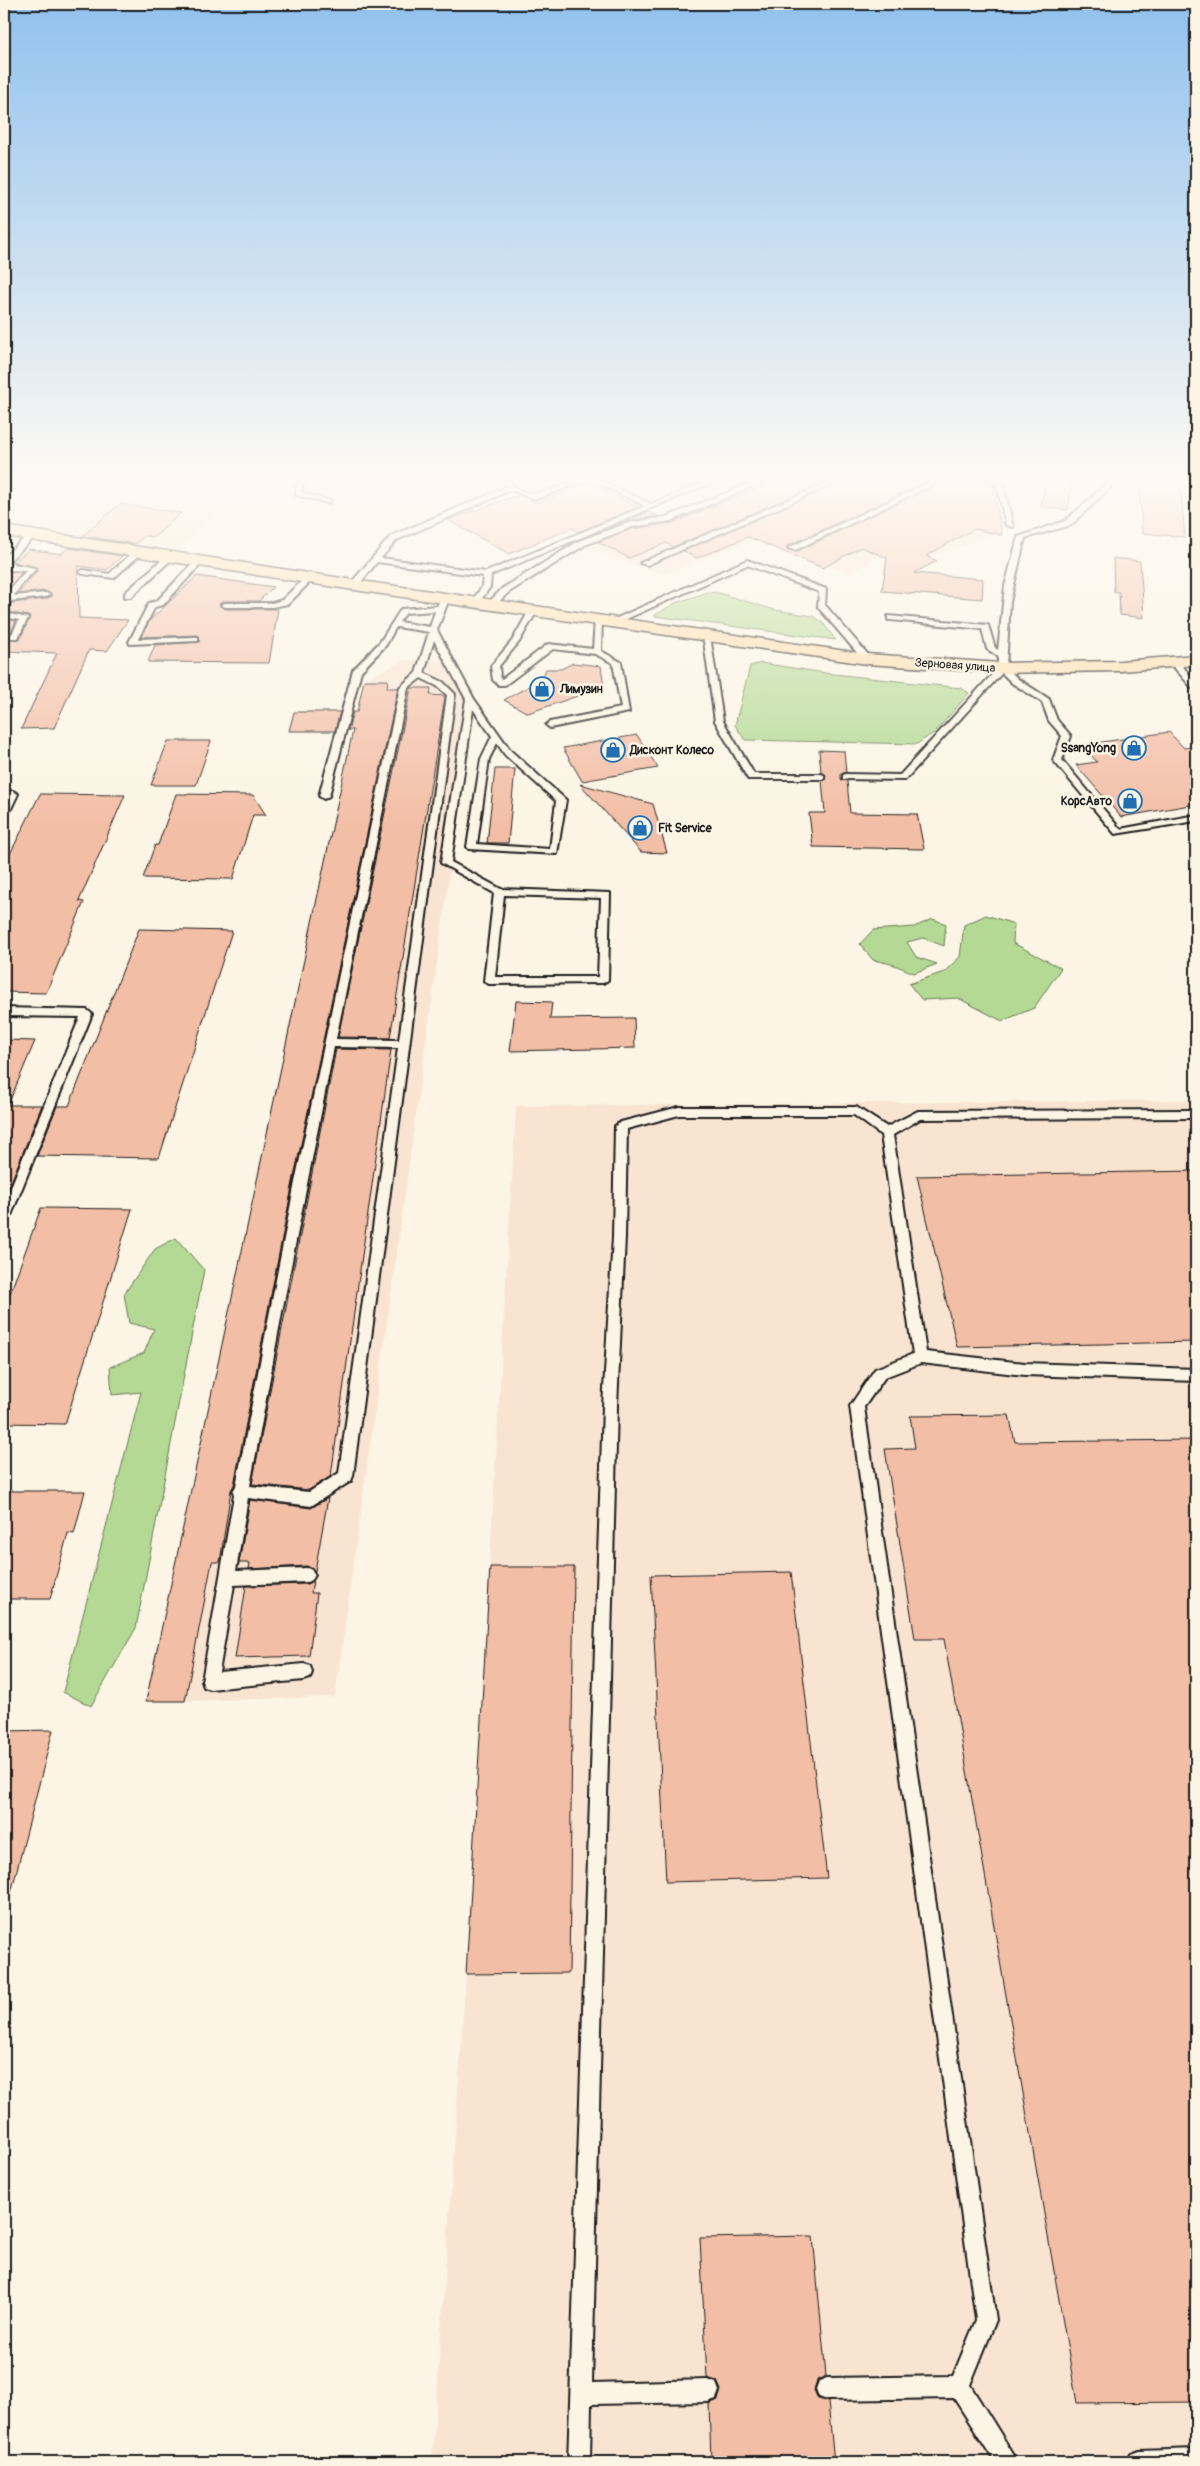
<svg xmlns="http://www.w3.org/2000/svg" width="1200" height="2466" font-family="Pangolin,sans-serif">
<rect width="100%" height="100%" fill="#fcf5e5"/>
<filter id="ink" filterUnits="userSpaceOnUse"><feTurbulence type="fractalNoise" baseFrequency=".02" numOctaves="2"/><feDisplacementMap in="SourceGraphic" scale="10" xChannelSelector="R" yChannelSelector="G"/><feConvolveMatrix kernelMatrix="1 2 1 2 8 2 1 2 1" color-interpolation-filters="sRGB"/></filter>
<g filter="url(#ink)">
<path fill="#f9e4d2" d="M4 481H339L342 501 332 508 237 496 180 549 4 525Z
M752 481H1042L1013 492 1019 527 932 556 898 545 850 573 779 549 758 537 664 575 586 548Z
M404 660 444 661 475 690 335 1697 185 1701 288 1033 364 680Z
M1196 1100V2462H432L466 1974 516 1106Z"/>
<path fill="#b4d994" stroke="#687a58" d="M708 592 719 593 775 610 813 616 822 622 836 640 654 616 675 603Z
M761 663 825 673 961 688 969 693 935 732 917 744 745 740 735 725 750 666Z
M986 915 1014 924 1013 943 1061 968 1034 1008 1002 1021 958 998 922 1000 909 984 944 972 960 957 964 925Z
M933 919 946 924 944 946 923 938 907 942 916 957 937 964 914 973 892 964 873 960 860 944 873 930 914 927Z
M176 1238 204 1270 136 1628 91 1706 63 1692 141 1392 112 1395 110 1367 144 1353 154 1329 129 1323 124 1294 155 1249Z"/>
<path fill="#f3bea6" stroke="#1c1c1c" d="M776 481H828L673 547 666 543 629 558 598 542 632 529 672 523Z
M843 481H929L787 546 786 549 796 552 943 481H984L993 485 1002 535 974 529 926 556 937 561 914 573 983 579 982 599 882 591 887 558 861 547 823 568 748 537 697 558 683 551Z
M1045 481H1072L1068 510 1041 507Z
M1139 481H1180L1185 537 1142 533Z
M589 483 638 507 578 532 572 528 509 554 448 520 518 495 537 503Z
M120 504 181 513 154 537 145 536 135 544 82 536Z
M648 512 658 516 627 521 604 530Z
M68 548 122 556 107 570 78 566 79 618 128 620 107 651 89 650 54 728 21 729 57 653 4 651V640L20 639 30 617 28 616 4 611 9 610 12 603 46 599 52 596 46 591 18 594 38 569 14 562 29 549 61 554Z
M1113 558 1140 561 1144 618 1120 615 1119 592H1114Z
M6 568 11 572 22 573 10 587 4 599V570Z
M197 576 273 587 259 601H225L219 604 225 609H278L269 663 148 662 155 645 199 642 198 635 141 637 150 620Z
M4 619 16 621 11 632H4Z
M573 663 601 666 604 687 528 713 504 700 542 679 546 669H561Z
M364 680H388L387 688H398L293 1182 234 1485 231 1490 220 1562H212L185 1701H146L353 730H348L353 712H357Z
M411 688H431L430 695 445 696 390 1038 338 1037Z
M294 712H340L335 731H289Z
M1169 732 1184 748 1196 746V804L1121 817 1076 765 1097 762 1082 745Z
M637 735 658 768 582 781 563 748Z
M168 741H211L196 785H151Z
M819 750 844 751 846 772 841 774V779L847 781 850 813 917 814 924 849 813 847 809 813H825L822 781 825 780 826 775 821 772Z
M495 769H515L508 843H487Z
M580 784 653 804 667 853 641 852Z
M40 794 125 795 79 901 84 902 46 993 4 992V866Z
M176 794 253 795 266 815H253L233 879 143 878 155 845H158Z
M139 929 232 931 159 1158 37 1156 57 1106H69Z
M516 1001 552 1002 550 1019 634 1018 635 1048 510 1051Z
M4 1040 35 1041 8 1105H42L5 1197Z
M336 1049 391 1050 331 1476 309 1490 252 1484Z
M1196 1171V1342L957 1347 917 1176Z
M41 1208 132 1209 65 1424 4 1423V1310Z
M1009 1415 1015 1442 1196 1440V2402L1077 2403 944 1639H915L885 1449 915 1448 910 1416Z
M4 1491H85L74 1534 68 1533 50 1599H4Z
M328 1498 315 1571 307 1566 249 1569 250 1563H239L250 1500 311 1508Z
M490 1567H574L569 1973 466 1974Z
M791 1572 827 1878 666 1882 651 1575Z
M313 1581 311 1593H317L309 1656 235 1658 246 1586 307 1584Z
M53 1730 11 1893 4 1892V1731Z
M813 2236 826 2376 817 2380 814 2390 818 2399 828 2402 834 2462H711L709 2404 718 2400 721 2390 717 2381 707 2378 700 2238Z"/>
<g fill="none" stroke-linecap="round" stroke-linejoin="round">
<g stroke="#1c1c1c" stroke-width="4">
<path id="lane" d="M297 481H303L302 493 331 501 328 503 296 495Z
M502 481H509C533 509 558 480 585 481L536 499 511 490 397 540 381 558 486 572 645 506 594 481H602L651 504 707 481H716L491 575 490 587 478 604 471 602 482 587 483 576 377 562 357 587H351V583L391 536 507 487Z
M756 481H765L671 521 632 527 585 545 509 592 494 606 487 604 503 588 579 541 628 523 666 517Z
M832 481H841L647 565 640 563Z
M933 481H941L795 550 788 548Z
M986 481H996L1003 484 1013 527 1006 525 997 485Z
M1110 481H1117L1071 525 1025 538 1010 602 1006 667 1018 679 1049 699 1057 720 1071 736 1062 760 1120 829 1196 815V821L1115 834 1053 760 1062 736 1049 721 1042 702 1012 683 1002 673 905 780 843 779V775L846 774 900 775 998 668V656L987 649 982 629 891 620H888V616L988 625 995 648 998 650 1005 586 1018 537 1065 521Z
M30 533 37 535 9 561C19 568 27 564 36 569L23 582 14 596 46 593 50 595 46 597 11 601 7 609H4C4 594 16 581 26 571L11 570 4 564V557Z
M137 549 144 551 114 578 83 574 79 572 83 570 109 574Z
M168 554 175 556 131 597H125V593Z
M197 559 204 561 163 605 155 607 138 639 195 637H198V641L130 644 129 642 149 603 157 601Z
M747 560 826 589 825 605 870 657V661H864L818 607 819 592 747 565 615 624 608 622Z
M307 576 314 578 288 604 272 607H225L221 605 225 603H272L282 600Z
M442 597 449 599 437 630 474 699 511 751 566 800 557 854 469 849 467 847 481 759 492 736 473 709 451 862 501 889 610 893 608 980 603 983 489 984 484 981 494 893 441 863 466 699 434 640 424 673 443 682 455 694 353 1476 351 1481 311 1506 248 1498 236 1571 307 1568 312 1570 315 1575 312 1580 307 1582 234 1585 219 1672 304 1664 310 1666 312 1672 310 1678 304 1680 210 1689 204 1687 202 1681 234 1495 233 1491 236 1486 295 1182 400 687 416 673 429 632 396 627 386 645 361 671 329 796 324 799 319 796 353 670 380 642 401 609 437 606ZM435 611 430 627 399 622 406 613ZM421 678 437 686 447 695 399 1040 336 1039 408 688ZM497 743 505 755 556 801 550 849 477 844 489 759ZM504 895 601 898 598 977H495ZM334 1047 398 1048 339 1473 309 1492 250 1486 283 1307Z
M530 609 537 611 519 642 499 666 500 677 502 679 548 644 593 649 595 620 602 618 601 651 621 662 629 712 550 728 546 725 550 722 621 708 613 663 595 654 553 649 505 685H499L493 680 491 666 512 641Z
M4 613 28 618 18 638H4V634H12L19 620 4 617Z
M703 634 710 636 723 721 754 774H821L824 775V779H748L715 721Z
M1172 661H1178L1196 682V689H1193L1172 665Z
M13 791 18 794 9 813 4 816V804L7 797 4 798V792Z
M4 1008 87 1010 92 1014 10 1218 8 1221 4 1223V1204L80 1017 4 1016Z
M679 1107H856L887 1127 918 1111 1196 1110V1118L920 1119 893 1135 926 1352 1025 1363 1196 1369V1381L1025 1375 921 1363 885 1377 864 1407 996 2320 970 2385 1018 2462H995L954 2398 827 2400 819 2397 816 2389 819 2381 827 2378 953 2376 976 2320 850 1406 875 1369 913 1354 881 1135 854 1115H679L627 1129 625 1237 617 1406 592 2383 708 2380 716 2383 719 2391 716 2399 708 2402 591 2404 590 2462H568L603 1406 613 1237 615 1126 621 1122Z
M1196 2449V2462H1128L1131 2454 1139 2451Z"/>
</g>
<g stroke="#1c1c1c" stroke-width="3">
<path id="primary" d="M4 526 354 580 867 654 1002 663 1121 661 1196 655V665L1121 671 1002 673 867 664 354 590 4 536Z"/>
</g>
<use href="#lane" fill="#fcf5e5" fill-rule="evenodd"/>
<use href="#primary" fill="#fddcac" fill-rule="evenodd"/>
</g>
</g>
<linearGradient id="sky" x2="0" y2="1"><stop stop-color="#91c1ee"/><stop offset="0.58" stop-color="#fefaf3"/><stop offset="1" stop-color="#fefaf3" stop-opacity="0"/></linearGradient>
<rect width="1200" height="826" fill="url(#sky)"/>
<defs>
<g id="shop-ring" transform="scale(1.25)"><circle r="9.5" fill="#fcf5e5" stroke="#1f6fb2" stroke-width="1.5"/><path d="M-5-2.5h2.3a2.7 3.5 0 0 1 5.4 0H5L5.5 6h-11ZM-1.5-2.5h3a1.5 2.3 0 0 0-3 0Z" fill="#1f6fb2"/></g>
</defs>
<g fill-rule="evenodd">
<use href="#shop-ring" x="542" y="689"/>
<use href="#shop-ring" x="1134" y="748"/>
<use href="#shop-ring" x="613" y="750"/>
<use href="#shop-ring" x="1130" y="801"/>
<use href="#shop-ring" x="640" y="828"/>
</g>
<g text-anchor="middle" stroke-width="5" stroke-linejoin="round" paint-order="stroke">
<g font-size="12" fill="#1c1c1c" stroke="#fcf5e5">
<text transform="translate(955 665) rotate(4)" y="4">Зерновая улица</text>
</g>
<g font-size="12" font-weight="bold" fill="#1c1c1c" stroke="#fcf5e5" text-anchor="start">
<text x="560" y="693">Лимузин</text>
<text x="1116" y="752" text-anchor="end">SsangYong</text>
<text x="630" y="754">Дисконт Колесо</text>
<text x="1112" y="805" text-anchor="end">КорсАвто</text>
<text x="658" y="832">Fit Service</text>
</g>
</g>
<rect width="1200" height="2466" fill="none" stroke="#fcf5e5" stroke-width="20"/>
<rect x="10" y="10" width="1180" height="2446" fill="none" stroke="#1c1c1c" stroke-width="2" filter="url(#ink)"/>
</svg>
